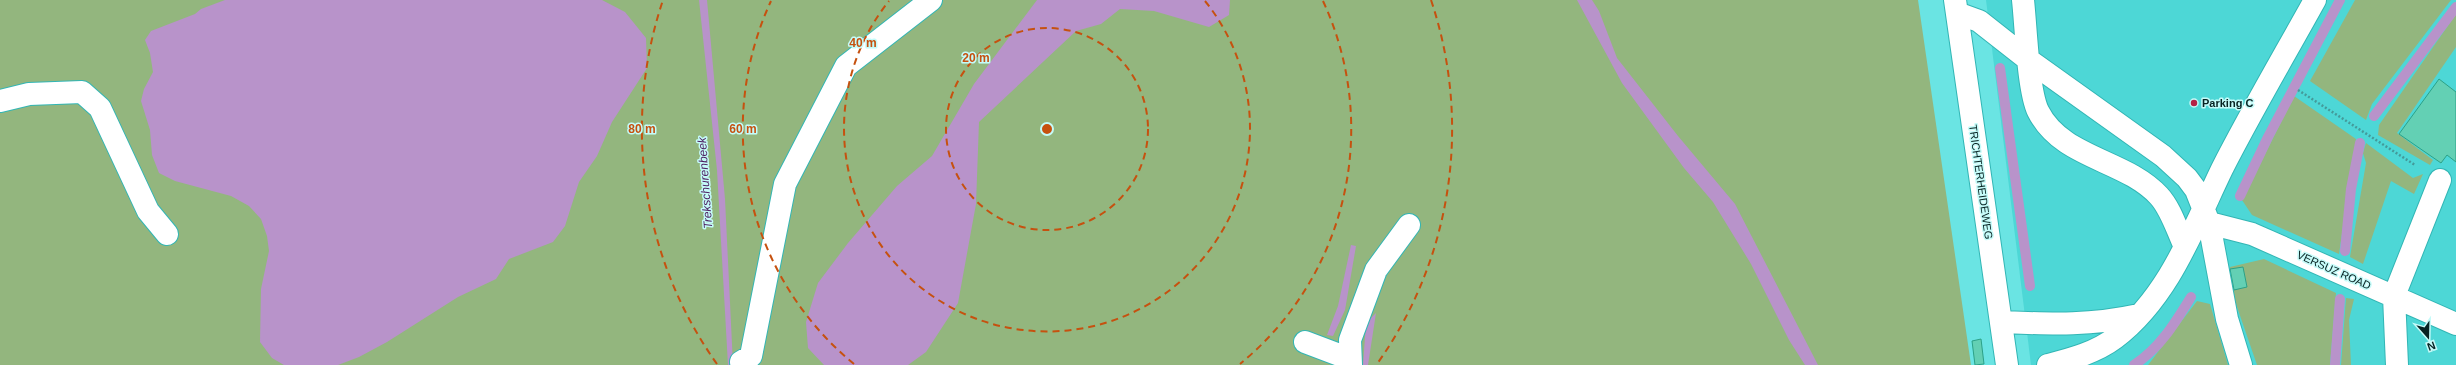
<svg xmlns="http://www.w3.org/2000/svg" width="2456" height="365" font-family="Helvetica,sans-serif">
<rect width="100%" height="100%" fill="#6ae4e3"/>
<path fill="#4dd7d6" d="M1986 0H2456V365H2031Z"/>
<path fill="#93b67e" d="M0 0H1918L1971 365H0Z
M2355 0H2451L2372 104 2366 120 2310 81Z
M2456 14V47L2397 133 2433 160 2430 165 2378 135 2379 125Z
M2294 96 2356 139 2339 254 2252 215 2242 200Z
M2366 143 2413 178 2423 174 2414 194 2391 181 2363 264 2350 257 2366 163 2363 153Z
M2264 259 2336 293 2330 365H2257L2235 301 2230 267Z
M2346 298 2354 299 2349 320 2351 365H2341Z
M2197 301 2210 304 2228 365H2148Z"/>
<path fill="#b893ca" d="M225 0H602L625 12 646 38 647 68 612 122 597 156 579 182 565 226 553 242 509 259 496 279 458 297 387 342 359 357 338 365H284L272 358 260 342 261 289 269 251 267 236 261 219 249 206 231 196 175 181 159 173 152 155 150 130 141 101 144 89 153 72 150 53 145 40 151 31 195 14 201 9Z
M699 0H707L725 199 733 365H728L717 170Z
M1037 0H1230L1229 15 1209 27 1154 11 1120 9 1101 24 1076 31 979 122 976 204 958 303 926 352 908 365H824L808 348 806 322 818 283 848 243 897 186 932 156 974 84Z
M1577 0H1592L1599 11 1617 58 1678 136 1735 204 1818 365H1805L1789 340 1751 264 1713 202 1684 168 1622 83Z
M1351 245 1356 246 1345 310 1333 336 1327 335 1338 306Z
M1376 313 1368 365H1363L1366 323Z"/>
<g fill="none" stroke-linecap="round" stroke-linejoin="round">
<path stroke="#b893ca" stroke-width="10" d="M2000 68 2030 286
M2374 116 2456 7
M2240 196 2268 137 2340 0
M2345 251 2351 189 2360 143
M2134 365C2160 348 2175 323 2191 297
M2335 365 2340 299"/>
</g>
<path fill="#63d0b4" stroke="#2ca187" d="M2439 79 2456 92V162L2447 155 2441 163 2399 134Z
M2243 267 2247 287 2234 290 2230 269Z
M1981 339 1984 364 1975 365 1972 341Z"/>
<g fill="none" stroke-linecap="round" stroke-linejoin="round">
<g stroke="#32b6b5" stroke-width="24">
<path id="minor" d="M1955 0 2007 365
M2023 0C2026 27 2028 90 2038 111 2062 159 2125 159 2159 196 2171 209 2177 230 2185 247
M1957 13 1979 21 2030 61 2163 156 2187 178 2196 190 2209 223 2227 319 2241 365
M0 101 29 94 82 92 100 108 148 211 167 234
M2209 223 2252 234 2456 324
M2001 322C2052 324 2088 326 2139 315
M1305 342 1350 359
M741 362 751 356 785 184 846 66 931 0
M1351 365 1350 340 1376 270 1409 225
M2048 365C2071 359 2095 353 2115 338 2169 297 2193 229 2222 169 2251 112 2284 56 2315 0
M2397 365 2394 296 2440 180"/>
</g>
<path stroke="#449a9a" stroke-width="2.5" stroke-dasharray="2 2" stroke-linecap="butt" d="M2298 90 2415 165"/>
<use href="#minor" stroke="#fff" stroke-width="22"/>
</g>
<g fill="none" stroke="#c6510f" stroke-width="2" stroke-dasharray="7 5">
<circle cx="1047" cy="129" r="101"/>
<path d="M1205 1A203 203 0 1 1 889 1"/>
<path d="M854 364A304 304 0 0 1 771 1M1323 1A304 304 0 0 1 1240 364"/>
<path d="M717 364A405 405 0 0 1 663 0M1431 0A405 405 0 0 1 1377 364"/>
</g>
<circle fill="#b42244" stroke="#c5fbf9" stroke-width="1.5" cx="2194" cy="103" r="4"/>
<g text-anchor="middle" stroke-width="3" stroke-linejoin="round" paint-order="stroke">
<g font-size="11" font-weight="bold" fill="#072222" stroke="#c5fbf9" text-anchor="start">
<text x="2202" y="107">Parking C</text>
</g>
<g font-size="11" fill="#072222" stroke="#c5fbf9">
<text transform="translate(1981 182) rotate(82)" y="4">TRICHTERHEIDEWEG</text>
<text transform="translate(2334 270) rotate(24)" y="4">VERSUZ ROAD</text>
</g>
<g font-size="12" font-style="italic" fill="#4c1d60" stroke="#c5fbf9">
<text transform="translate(705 183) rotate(-94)" y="4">Trekschurenbeek</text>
</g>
</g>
<circle cx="1047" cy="129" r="6" fill="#c6510f" stroke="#c5fbf9" stroke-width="2"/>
<g font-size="12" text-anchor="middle" font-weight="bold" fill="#c6510f" stroke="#c5fbf9" stroke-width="3" stroke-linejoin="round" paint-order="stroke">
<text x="863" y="47">40 m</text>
<text x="976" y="62">20 m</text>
<text x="743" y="133">60 m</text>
<text x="642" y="133">80 m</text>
</g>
<g transform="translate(2428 337) rotate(160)" stroke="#c5fbf9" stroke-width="3" paint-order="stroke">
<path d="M0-3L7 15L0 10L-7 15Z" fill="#072222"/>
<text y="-6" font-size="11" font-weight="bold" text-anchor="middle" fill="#072222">N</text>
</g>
</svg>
